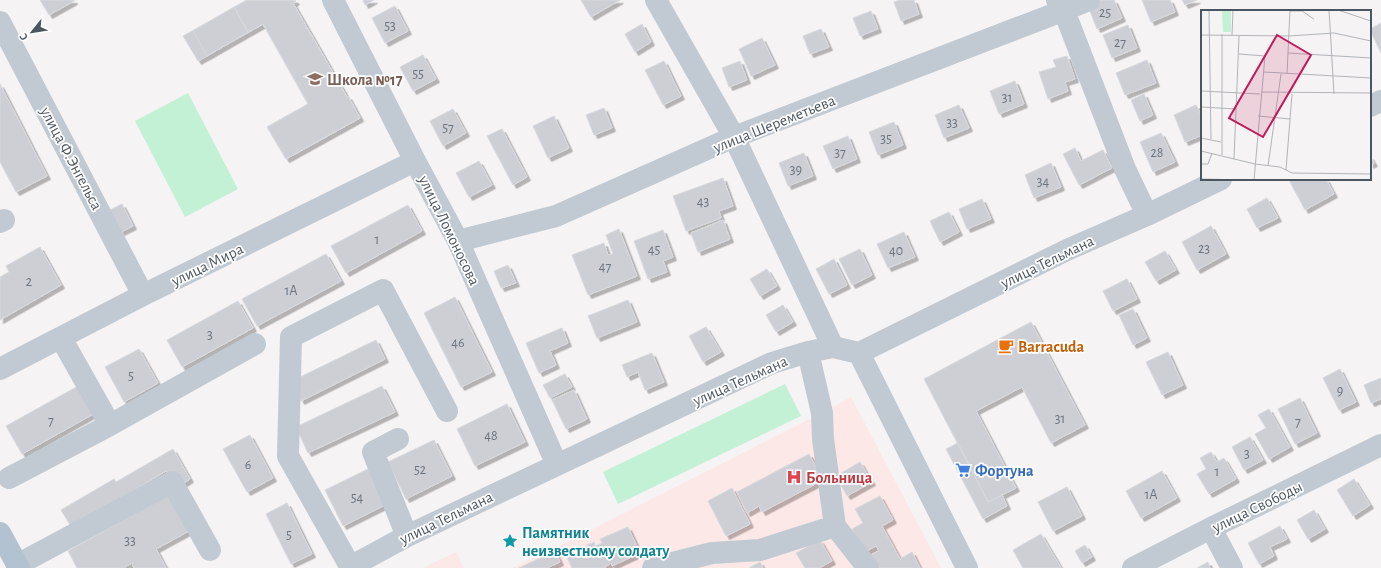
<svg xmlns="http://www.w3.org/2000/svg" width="1381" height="568" font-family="'Alegreya Sans',sans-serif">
<defs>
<filter id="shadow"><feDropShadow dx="3.5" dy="3.5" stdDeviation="0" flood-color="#0004"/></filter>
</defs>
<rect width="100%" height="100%" fill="#f5f3f3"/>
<path fill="#fce8e6" d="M851 397 941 568H512L569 541 822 413Z
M456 552 464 568H423Z"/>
<path fill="#c3f1d5" d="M188 93 238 189 185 217 135 121Z
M785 384 801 416 618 504 603 472Z"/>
<path fill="#cdcfd5" stroke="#d7d9de" filter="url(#shadow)" d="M40 0H74V1L49 15Z
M247 0H295L296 1 293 3 347 97 348 96 360 118 286 159 267 127 308 104 263 24 198 61 183 36Z
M247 0H295L296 1 293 3 347 97 348 96 360 118 286 159 267 127 308 104 263 24 248 32 234 7Z
M363 0H374L365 5Z
M581 0H620L591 17Z
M900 0H914L919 14 901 21 894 2Z
M1102 0H1114L1122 18 1097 29 1088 6Z
M1142 0H1170L1175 12 1151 22Z
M1182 0H1197L1185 5Z
M395 6 408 31 385 43 372 18Z
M234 7 248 32 207 56 193 31Z
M871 11 878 29 860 36 853 18Z
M1381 23V53L1370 30V29Z
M642 24 651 42 635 52 625 34Z
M1128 25 1137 48 1112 58 1103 35Z
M821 29 829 47 810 54 803 36Z
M762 38 775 65 751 76 739 49Z
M423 55 436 79 413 91 400 67Z
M1067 56 1075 79 1065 82 1068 91 1048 99 1039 72 1056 67 1053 60Z
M1147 60 1156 83 1125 95 1116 73Z
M664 61 681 96 663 105 645 70Z
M740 61 747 80 729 87 722 68Z
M1015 81 1024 104 999 114 990 91Z
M0 84 47 176 16 192 0 162Z
M1144 94 1153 115 1140 121 1131 100Z
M959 105 969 128 944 138 935 115Z
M1196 105 1202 117V135L1185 142 1174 115Z
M604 108 612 128 594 135 586 115Z
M453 109 466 133 443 146 430 121Z
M554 116 569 148 548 158 533 126Z
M894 122 903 145 878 155 869 132Z
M502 129 527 177 513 185 487 136Z
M1161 133 1175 162 1153 172 1140 142Z
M848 136 857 159 833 169 823 146Z
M1075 148 1081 161 1103 150 1112 168 1079 185 1063 154Z
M804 153 813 176 788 186 779 163Z
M1370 156 1374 163 1370 165Z
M479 161 492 185 469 197 456 173Z
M1051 163 1061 187 1034 198 1025 175Z
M723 178 733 206 719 211 721 218 686 231 673 196Z
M1291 179H1326L1334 194 1305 210 1289 180Z
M1267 198 1278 218 1257 228 1247 209Z
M982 199 991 219 967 229 959 209Z
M122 204 133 226 121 232 110 210Z
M408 205 422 231 346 273 331 246Z
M949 212 959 232 940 242 930 221Z
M723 220 730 239 698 252 691 233Z
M1211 226 1226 254 1197 270 1182 242Z
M619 229 637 276 588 295 572 255 604 243 608 255 613 254 606 235Z
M663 230 673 257 663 261 667 272 648 279 634 241Z
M904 232 915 257 888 268 877 244Z
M40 247 61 285 0 320V277L9 272 6 266Z
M860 249 872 275 852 285 839 259Z
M1165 251 1176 270 1156 281 1145 262Z
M326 254 341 281 257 326 242 299Z
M834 259 847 285 829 294 816 269Z
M508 265 516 283 501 288 494 271Z
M767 269 777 286 760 296 750 279Z
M1127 279 1137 299 1113 311 1103 291Z
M455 297 492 372 461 387 424 313Z
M628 300 637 322 597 338 588 316Z
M238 301 253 328 182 367 167 340Z
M783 305 793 322 776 332 766 315Z
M1133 309 1147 338 1133 345 1119 315Z
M1031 322 1085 425 1051 443 1022 387 976 411 1016 488 988 502 924 379Z
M706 327 721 352 703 362 689 336Z
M562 328 568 343 550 351 556 365 539 373 526 343Z
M376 340 385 359 301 401 292 381Z
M139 349 158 383 124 402 105 367Z
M1168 352 1183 385 1162 395 1146 362Z
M652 353 664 382 645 390 638 372 627 377 622 365Z
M1340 369 1356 402 1339 410 1323 378Z
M565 374 572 387 550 398 543 385Z
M1381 378V399L1371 403 1364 385Z
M80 385 95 413 22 454 6 426Z
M382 386 395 412 308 453 296 427Z
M574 390 587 419 566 429 552 400Z
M1300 398 1317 433 1295 444 1278 409Z
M507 404 525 442 475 466 457 429Z
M1269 409 1290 447 1269 459 1255 434 1266 428 1258 415Z
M250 435 273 478 247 492 223 449Z
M1250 437 1263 460 1244 470 1232 447Z
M434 440 452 476 406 499 388 462Z
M958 443 988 502 1002 495 1007 506 983 519 946 449Z
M173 449 190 479 176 488 166 471 124 496 73 530 61 510 114 479 116 482Z
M1211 452 1217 462 1224 458 1236 479 1209 494 1197 474 1206 469 1200 458Z
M809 454 823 480 762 512 759 506 747 513 737 492Z
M860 462 872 482 847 496 836 476Z
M372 467 389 503 343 526 325 490Z
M1162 471 1177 498 1141 518 1126 491Z
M1354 479 1370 505 1353 516 1337 490Z
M1067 487 1082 516 1053 531 1038 502Z
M732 488 750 524 726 536 708 501Z
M169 495 189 531 156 549 166 568H134L132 563 123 568H77L68 551Z
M880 496 893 520 882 526 900 559 912 552 920 568H874L867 557 879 551 876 546 865 552 852 529 863 523 855 509Z
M287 503 312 554 291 564 266 514Z
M1314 510 1325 529 1308 539 1297 520Z
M1280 526 1287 539 1270 547 1274 556 1259 564 1248 543Z
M628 527 640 553 612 566 611 563 605 567V568H572L566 555 594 542 595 546 602 543 600 539Z
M1041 534 1061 568H1023L1013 550Z
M820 540 832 561 819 568H805L796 553Z
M1085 545 1092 557 1082 563 1075 551Z
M555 551 560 562 547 568H519Z
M760 562 763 568H749Z
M1208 562 1210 568H1197Z"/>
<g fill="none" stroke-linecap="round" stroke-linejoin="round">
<path stroke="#c1cad2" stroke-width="22" d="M333 0 415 161 458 241 557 465
M656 0 734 137 833 347
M1057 0 1068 21 1125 169 1147 215
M0 22 143 295
M1370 106 1381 101
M0 222 4 220
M458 241 556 216 734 137 1062 11 1089 0
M808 352 822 413 823 439 835 526
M859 353 967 568
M0 369 143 295 415 161
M110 425 255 344
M398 439 373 452 407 536
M9 478 110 425 61 338
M1211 528 1232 568
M17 565 172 482 210 550
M350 567 407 536 772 363 808 352 833 347 859 353 1069 249 1147 215 1221 179
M351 568 288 456 291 337 383 290 447 411
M653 568 712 553 760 550 835 526 868 568
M1133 568 1211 528 1381 445"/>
<path stroke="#b3c2d1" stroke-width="22" d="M0 533 19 568"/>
</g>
<defs>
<g id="school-bare" transform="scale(1.2)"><path d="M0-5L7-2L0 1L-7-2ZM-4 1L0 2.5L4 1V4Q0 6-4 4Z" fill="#8d6e63" stroke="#fff" stroke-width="2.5" paint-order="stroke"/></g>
<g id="cafe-bare" transform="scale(1.2)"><path d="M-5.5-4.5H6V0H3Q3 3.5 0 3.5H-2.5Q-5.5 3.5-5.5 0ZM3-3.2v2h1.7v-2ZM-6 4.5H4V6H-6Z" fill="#e8710a" stroke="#fff" stroke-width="2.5" paint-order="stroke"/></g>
<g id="supermarket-bare" transform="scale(1.2)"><path d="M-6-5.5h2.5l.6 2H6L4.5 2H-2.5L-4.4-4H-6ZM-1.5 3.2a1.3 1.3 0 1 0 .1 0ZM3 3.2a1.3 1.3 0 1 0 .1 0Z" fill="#3f7fe0" stroke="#fff" stroke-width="2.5" paint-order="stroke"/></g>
<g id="hospital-bare" transform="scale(1.2)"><path d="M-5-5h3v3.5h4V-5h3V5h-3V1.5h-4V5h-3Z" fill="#e0444e" stroke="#fff" stroke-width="2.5" paint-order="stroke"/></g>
<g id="sight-bare" transform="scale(1.2)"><path d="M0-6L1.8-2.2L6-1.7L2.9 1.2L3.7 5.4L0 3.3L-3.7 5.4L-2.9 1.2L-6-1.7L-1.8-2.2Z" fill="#0f9aa8" stroke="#fff" stroke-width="2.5" paint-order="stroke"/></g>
</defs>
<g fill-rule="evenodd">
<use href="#school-bare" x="315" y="79"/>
<use href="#cafe-bare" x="1006" y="346"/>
<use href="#supermarket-bare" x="963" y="470"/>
<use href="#hospital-bare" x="794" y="477"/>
<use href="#sight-bare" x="510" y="541"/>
</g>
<g text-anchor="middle" stroke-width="3.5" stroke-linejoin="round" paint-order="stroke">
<g font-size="14" fill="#6b747e">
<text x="1105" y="17">25</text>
<text x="390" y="30">53</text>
<text x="1120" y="47">27</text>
<text x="418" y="78">55</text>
<text x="1007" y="102">31</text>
<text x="952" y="127">33</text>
<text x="448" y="132">57</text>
<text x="886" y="143">35</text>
<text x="840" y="157">37</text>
<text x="1157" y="157">28</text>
<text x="796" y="174">39</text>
<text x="1043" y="186">34</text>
<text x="703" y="206">43</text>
<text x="377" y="244">1</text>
<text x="1204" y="253">23</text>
<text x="654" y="254">45</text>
<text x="896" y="255">40</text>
<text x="605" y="271">47</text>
<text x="29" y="286">2</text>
<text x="291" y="295">1А</text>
<text x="210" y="339">3</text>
<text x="458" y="347">46</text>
<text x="131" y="380">5</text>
<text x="1340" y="395">9</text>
<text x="1060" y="423">31</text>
<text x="51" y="425">7</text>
<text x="1298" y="426">7</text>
<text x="491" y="440">48</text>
<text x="1247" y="458">3</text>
<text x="248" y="469">6</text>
<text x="420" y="474">52</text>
<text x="1217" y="476">1</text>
<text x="1151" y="499">1А</text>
<text x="357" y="502">54</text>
<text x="289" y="539">5</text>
<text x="130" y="545">33</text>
</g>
<g font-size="16" font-weight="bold" fill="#785e54" stroke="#fff" text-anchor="start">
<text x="327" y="85">Школа №17</text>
</g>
<g font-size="16" fill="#4a5661" stroke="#fff">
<text transform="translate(774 123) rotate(-22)" y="6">улица Шереметьева</text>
<text transform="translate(72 158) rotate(62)" y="6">улица Ф.Энгельса</text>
<text transform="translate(450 230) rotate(64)" y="6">улица Ломоносова</text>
<text transform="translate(1047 261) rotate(-26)" y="6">улица Тельмана</text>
<text transform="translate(207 264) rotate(-26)" y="6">улица Мира</text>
<text transform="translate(740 380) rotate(-24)" y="6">улица Тельмана</text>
<text transform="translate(1257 506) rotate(-26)" y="6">улица Свободы</text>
<text transform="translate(446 517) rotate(-26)" y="6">улица Тельмана</text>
</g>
<g font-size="16" font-weight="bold" fill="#c56008" stroke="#fff" text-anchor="start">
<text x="1018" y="352">Barracuda</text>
</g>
<g font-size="16" font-weight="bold" fill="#366cbe" stroke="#fff" text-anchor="start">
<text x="975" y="476">Фортуна</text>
</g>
<g font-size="16" font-weight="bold" fill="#be3a42" stroke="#fff" text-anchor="start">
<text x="806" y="483">Больница</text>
</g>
<g font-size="16" font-weight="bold" fill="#0d838f" stroke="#fff" text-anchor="start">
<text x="522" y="538">Памятник<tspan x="522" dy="18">неизвестному солдату</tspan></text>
</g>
</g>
<g transform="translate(1201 10)">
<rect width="170" height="170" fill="#f5f3f3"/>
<path d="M21 0H30V22H22Z" fill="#c3f1d5"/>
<path fill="none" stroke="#b1b4b9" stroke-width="1" d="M8 0 10 129M128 0 133 84M137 0 170 11M89 1H101L113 9M0 25 88 26 133 23 170 31M31 25 32 0M87 43 170 48M38 44 64 46 53 170M63 62 170 68M86 64 89 0M0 81 59 84M61 82 170 83M0 97 36 99M57 106 89 109M0 128 20 132M0 141 54 154 79 157 91 163 170 164M21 145V24M33 149 38 26M0 154H7L11 143M67 156 80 64M85 160 91 84M0 169 48 170"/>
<path fill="#c2185b" fill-opacity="0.15" stroke="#c2185b" stroke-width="2" d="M76 25 110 45 62 127 28 108Z"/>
<rect width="170" height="170" fill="none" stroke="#4a5661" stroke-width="2"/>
</g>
<g transform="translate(32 32) rotate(240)" stroke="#ffffff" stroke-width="3" paint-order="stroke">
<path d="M0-3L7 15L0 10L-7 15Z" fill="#4a5661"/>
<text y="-6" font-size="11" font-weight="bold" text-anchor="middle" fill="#4a5661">С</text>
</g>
</svg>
